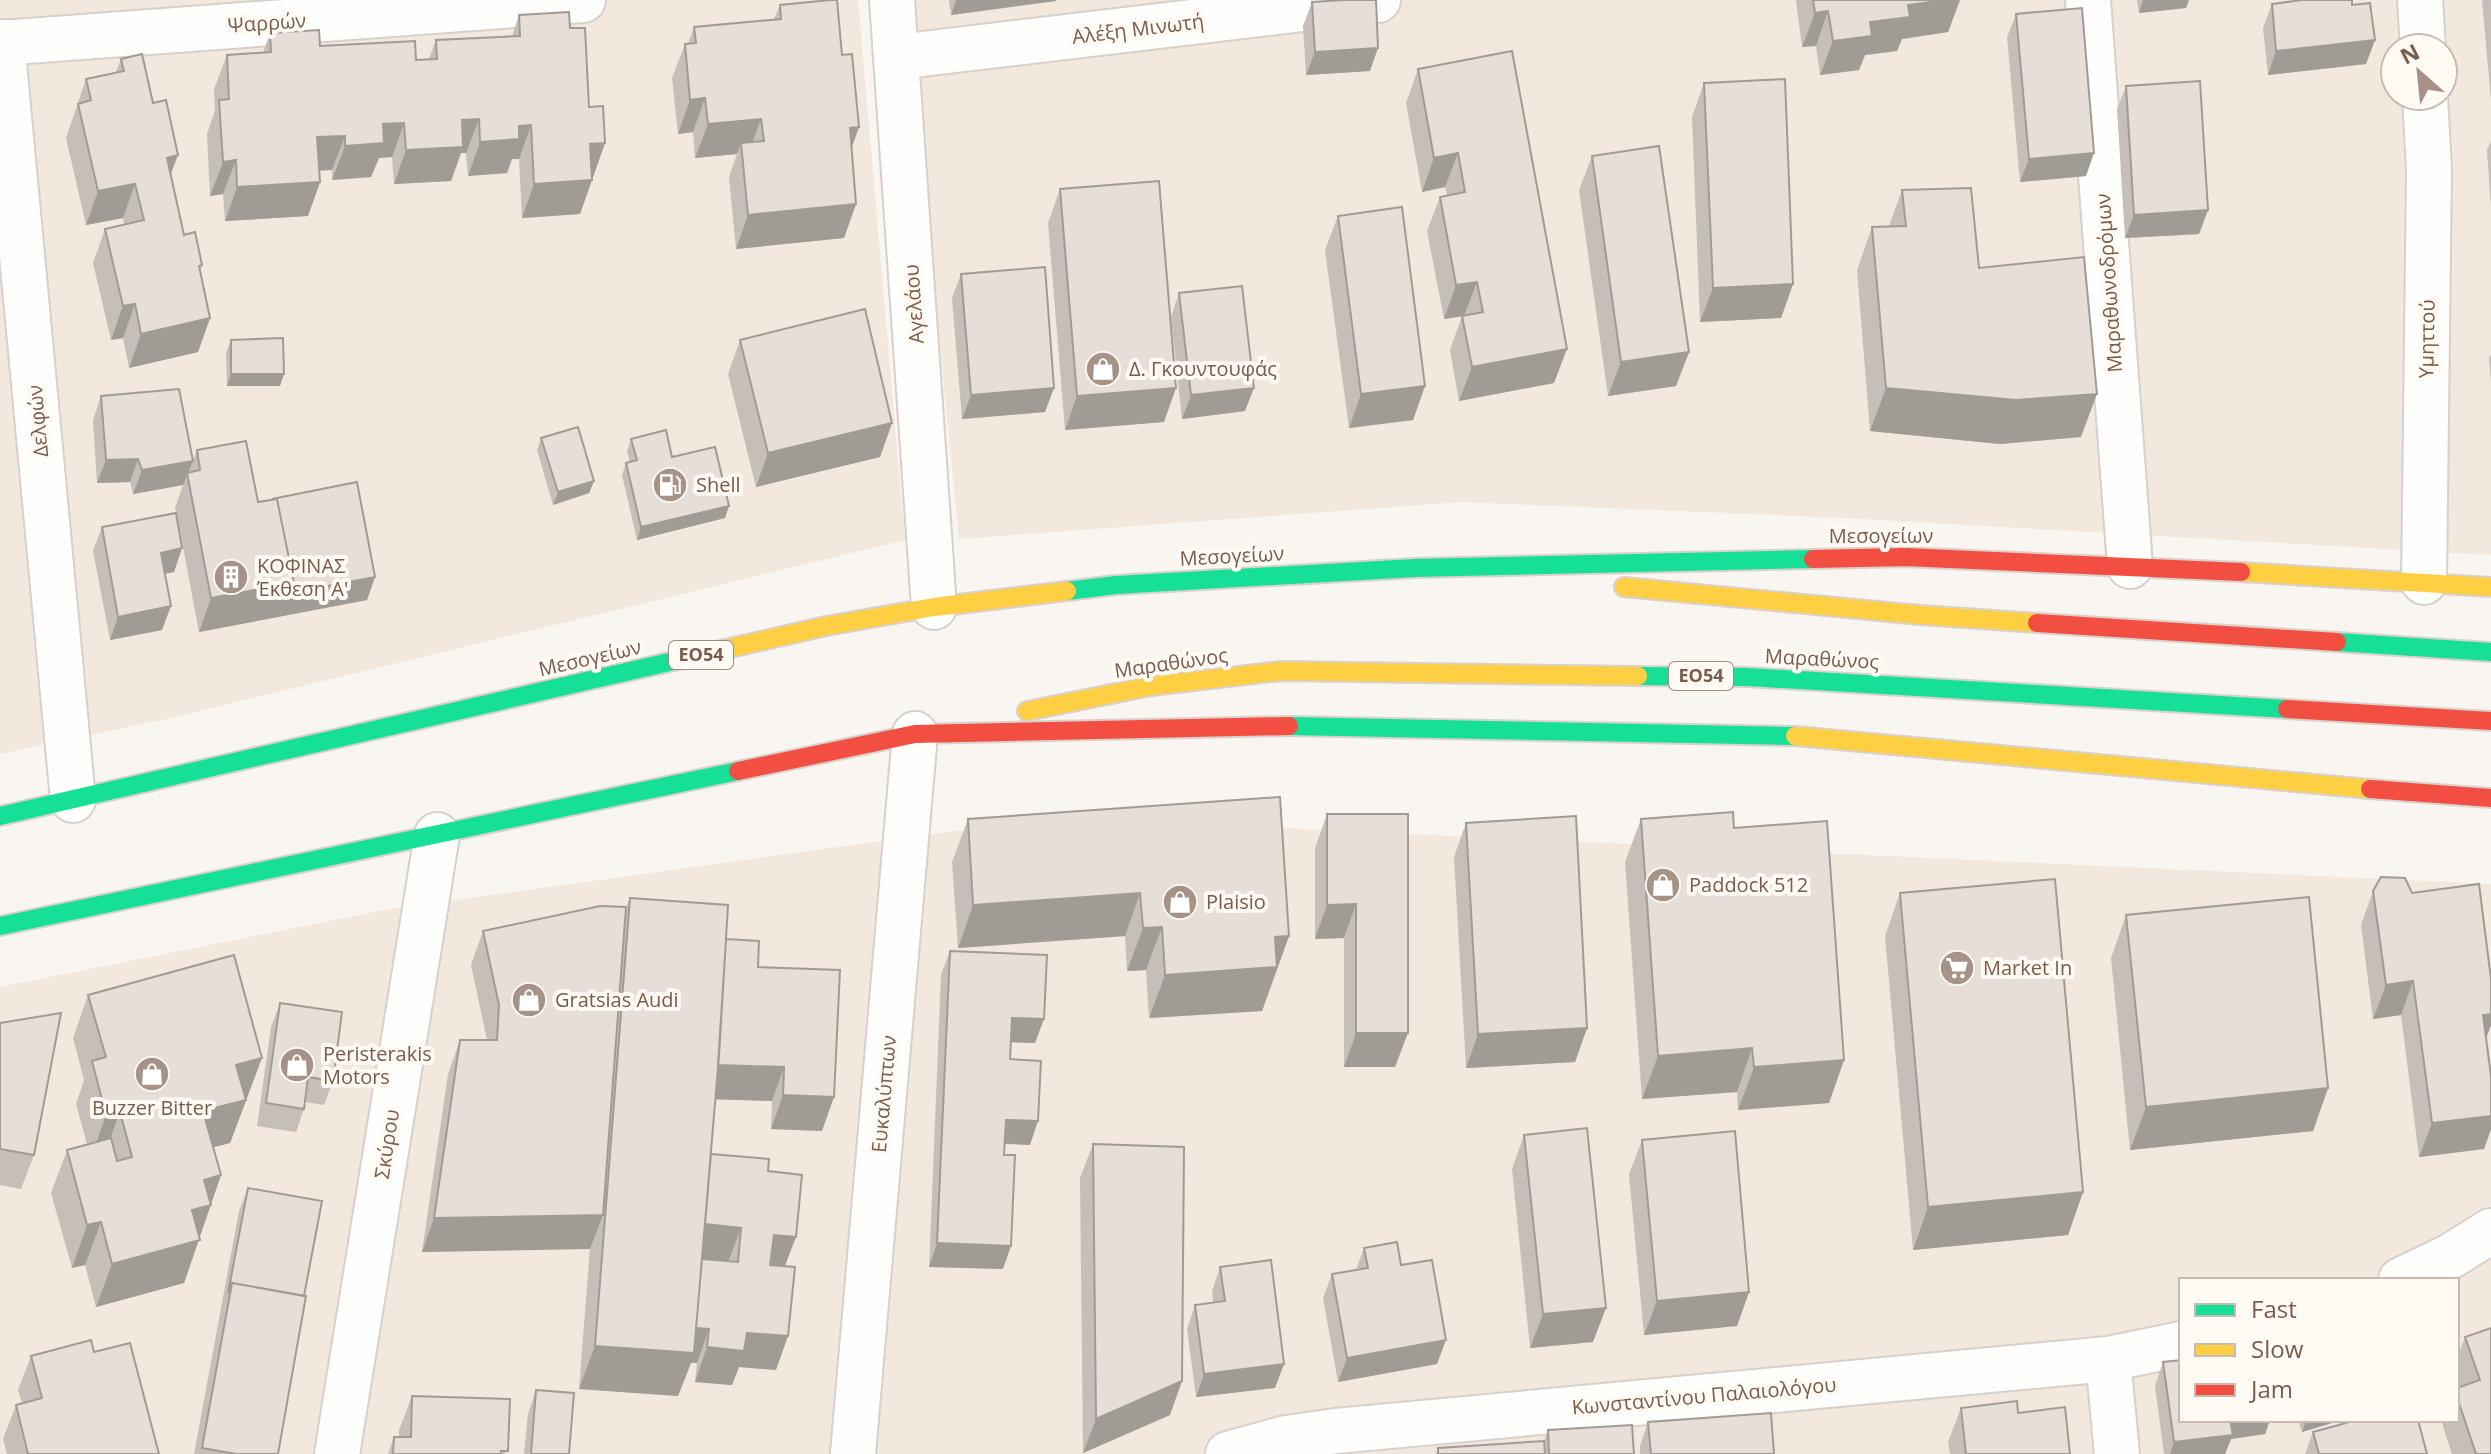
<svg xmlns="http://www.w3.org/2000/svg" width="2491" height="1454" font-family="'Open Sans',sans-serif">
<rect width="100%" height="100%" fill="#f9f5f0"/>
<path fill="#f2e8de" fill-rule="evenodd" d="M0 0H858L905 540 166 719 0 754Z
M906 0H2491V555L1845 518 1462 502 959 539ZM2395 48H2443V96H2395Z
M1280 828 2491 884V1454H0V987L384 910 954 831ZM2181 1280H2457V1420H2181Z"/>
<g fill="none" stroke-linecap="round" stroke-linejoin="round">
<g stroke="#d7d1cb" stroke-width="48">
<path id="street" d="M892 0 934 607
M2088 0 2130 566
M2420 0 2423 48
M2 42 73 800
M0 43 583 0
M897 57 1378 0
M2424 582 2429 170 2425 96
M2401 1280 2451 1256 2491 1231
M2108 1359 2117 1454
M337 1454 437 835
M853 1454 915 734
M1228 1454 1286 1438 1336 1431 2108 1359 2181 1344"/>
</g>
<g stroke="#dad1cc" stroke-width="22">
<path id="fast" d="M1067 591 1116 585 1414 568 1813 559
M2337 642 2491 652
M1638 676 1747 677 2287 709
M1289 726 1795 736
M0 816 704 654
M0 926 738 771"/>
</g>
<g stroke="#dad1cc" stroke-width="22">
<path id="slow" d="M2241 572 2491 587
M1624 587 1920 615 2037 623
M704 654 826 626 934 607 1067 591
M1027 711 1151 686 1281 671 1638 676
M1795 736 2370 789"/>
</g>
<g stroke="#dad1cc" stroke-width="22">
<path id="jam" d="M1813 559 1905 557 2241 572
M2037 623 2337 642
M2287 709 2491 721
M738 771 915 734 1289 726
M2370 789 2491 798"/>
</g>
<use href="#street" stroke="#fefefd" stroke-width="44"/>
<use href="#fast" stroke="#16e098" stroke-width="18"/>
<use href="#slow" stroke="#ffcf43" stroke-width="18"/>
<use href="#jam" stroke="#f24e42" stroke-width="18"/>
</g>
<path fill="#c6bfb9" d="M949 0H1056V1L951 15Z
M1796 0H1960L1948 32 1902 39 1897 51 1865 55 1859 70 1820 75 1816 46 1802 47Z
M2137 0H2189L2186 8 2139 13Z
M2294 0H2352L2366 64 2268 75 2263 28 2272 4 2294 1Z
M2482 0H2491V100Z
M1312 2 1370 71 1306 75 1303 26Z
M780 5 842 55 859 127 851 148 856 204 844 238 736 249 729 177 737 154 695 158 693 132 678 134 672 78 685 44H688L694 27 774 19Z
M2016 14 2086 176 2020 182 2007 37Z
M519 15 570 28 589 107 605 143 580 214 522 218 519 159H512L507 173 468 176 466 153H461L451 181 394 184 392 157 379 158 371 177 332 180V170L319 171 320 182 308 216 225 221 223 194 210 196 207 134 215 110 214 89 227 55 263 53 270 33 320 46 416 60 429 59 436 40 512 36Z
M1512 51 1554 383 1459 401 1450 350 1462 316 1444 319 1427 231 1440 197 1447 195 1445 187 1422 192 1406 103 1418 69Z
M121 59 153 103 184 235 202 265 200 272 210 318 198 352 129 368 123 338 111 340 93 263 105 229 124 225 123 218 86 225 66 138 86 79 116 72Z
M1704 83 1793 284 1781 318 1700 322 1692 117Z
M2126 86 2208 210 2199 234 2125 238 2117 109Z
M2491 141V208L2487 150Z
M1592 156 1689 352 1676 386 1608 396 1579 190Z
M1060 189 1164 422 1065 430 1048 223Z
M1902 190 1979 268 2081 437 2000 444 1870 431 1857 270 1872 227 1889 226Z
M1338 216 1425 386 1413 420 1349 428 1325 250Z
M961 274 1045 412 962 419 952 298Z
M1179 293 1245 411 1182 419 1171 317Z
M231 340 280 386H227L226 352Z
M740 340 892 423 880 457 756 487 728 374Z
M2491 354V383L2489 358Z
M101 396 193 461 188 473 197 450 258 502 375 577 367 600 199 632 178 521 182 548 174 572 165 574 162 630 110 640 93 551 102 527 176 513 175 508 183 485 133 494 130 482 97 483 93 420Z
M541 438 594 481 589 493 553 505 537 450Z
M631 439 672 457 725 518 637 540 622 475 626 463 630 462 627 451Z
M1327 814H1408L1395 1067H1344V938L1315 939V848Z
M968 819 1289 936 1262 1011 1149 1018 1146 970 1127 971 1125 936 958 948 952 862Z
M1641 819 1734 828 1844 1060 1829 1103 1738 1110 1737 1092 1642 1099 1625 862Z
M1466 823 1587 1028 1575 1062 1466 1068 1454 857Z
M2373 891 2412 893 2491 979V1025L2486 1038 2491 1076V1129L2484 1149 2419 1157 2401 1015 2373 1019 2361 925Z
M1900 893 2083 1192 2068 1235 1913 1250 1885 936Z
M630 898 726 939 758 967 822 1131 771 1129 772 1101 715 1099 711 1154 768 1171 785 1266 776 1370 739 1367 732 1385 695 1382 697 1363H691L678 1396 579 1389 590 1248 422 1252 448 1074 460 1040H487L471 965 483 931 626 907Z
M2126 915 2328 1088 2313 1131 2130 1150 2111 958Z
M950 951 1035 1043 1011 1042 1010 1059 1030 1145 1005 1144 1003 1269 929 1267 941 975Z
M88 995 246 1101 230 1143 213 1147 221 1175 184 1283 96 1307 85 1265 72 1268 51 1193 67 1150 87 1144 76 1104 84 1080 73 1038Z
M280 1003 333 1081 324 1105 305 1102 304 1109 296 1132 257 1126 271 1027Z
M0 1023 34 1155 21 1189 0 1185Z
M1524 1135 1593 1342 1530 1348 1512 1169Z
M1642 1140 1749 1292 1737 1326 1644 1335 1629 1174Z
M1093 1144 1170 1415 1083 1453 1080 1178Z
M248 1188 278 1454H194L239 1211Z
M1364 1248 1437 1364 1338 1382 1323 1298 1332 1274 1356 1270Z
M1220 1267 1275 1388 1196 1397 1187 1329 1195 1305 1213 1303 1212 1291Z
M2491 1328V1454H2452L2442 1423 2443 1420H2457V1388H2458L2457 1358 2465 1337Z
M94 1352 159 1454H7L3 1439 16 1405 22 1403 18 1390 31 1356Z
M2163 1362 2181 1420H2270L2265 1434 2231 1439 2225 1454H2164L2155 1386Z
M536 1390 569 1454H524L528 1414Z
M412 1396 507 1454H388L394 1437H399V1430Z
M1961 1408 2018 1413 2070 1454H1950L1948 1442Z
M2298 1420H2342L2302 1432Z
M1648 1422 1774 1454H1640V1446Z
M1548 1430 1634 1454H1436L1438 1448 1544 1441Z
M2313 1432 2427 1454H2305Z"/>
<path fill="#a19b96" d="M956 0H1056V1L951 15Z
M1946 0H1960L1948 32 1902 39 1897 51 1865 55 1859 70 1820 75 1833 41 1870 22 1908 5Z
M2143 0H2189L2186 8 2139 13Z
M1828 11 1816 46 1802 47 1815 13Z
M2375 40 2366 64 2268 75 2276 51Z
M1378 48 1370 71 1306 75 1315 52Z
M705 98 693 132 678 134 690 100Z
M479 119 466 153H461L451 181 394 184 406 150 462 120Z
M761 119 749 153 741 143 737 154 695 158 708 124Z
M404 123 392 157 379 158 371 177 332 180 345 146 383 124Z
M531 125 519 159H512L507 173 468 176 480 142 519 126Z
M859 127 847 161 850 128Z
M345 136 332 170 305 171 317 137Z
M605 143 593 177 578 178 590 144Z
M1458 153 1445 187 1422 192 1434 158Z
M2094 153 2086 176 2020 182 2029 159Z
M178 155 165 189 167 158Z
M236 160 223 194 210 196 223 162Z
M592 180 580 214 522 218 534 184Z
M320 182 308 216 225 221 237 187Z
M135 184 123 218 86 225 98 191Z
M856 204 844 238 736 249 748 215Z
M2208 210 2199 234 2125 238 2134 215Z
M1477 282 1464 316 1444 319 1456 285Z
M1793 284 1781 318 1700 322 1713 288Z
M135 304 123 338 111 340 123 306Z
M210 318 198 352 129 368 141 334Z
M1567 349 1554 383 1459 401 1472 367Z
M1689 352 1676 386 1608 396 1621 362Z
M231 374H284L280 386H227Z
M1425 386 1413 420 1349 428 1361 394Z
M1054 388 1045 412 962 419 971 395Z
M1176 388 1164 422 1065 430 1077 396Z
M1254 388 1245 411 1182 419 1191 395Z
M1886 388 2097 394 2081 437 2000 444 1870 431Z
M892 423 880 457 756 487 768 453Z
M138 459 130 482 97 483 106 460Z
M193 461 183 485 133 494 142 470Z
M594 481 589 493 553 505 558 492Z
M729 506 725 518 637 540 641 527Z
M182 548 174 572 152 576 161 553Z
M375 577 367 600 199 632 211 598 294 583Z
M171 606 162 630 110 640 118 617Z
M1140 893 1125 936 958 948 973 905Z
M1356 904 1344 938 1315 939 1327 905Z
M1162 927 1146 970 1127 971 1143 928Z
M1289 936 1262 1011 1149 1018 1165 975 1275 937Z
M2413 981 2401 1015 2373 1019 2386 985Z
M2491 1014V1025L2483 1047V1015Z
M1012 1018 1044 1019 1035 1043 1003 1042Z
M1587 1028 1575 1062 1466 1068 1478 1034Z
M1356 1033H1408L1395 1067H1344Z
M1752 1048 1737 1092 1642 1099 1658 1056Z
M262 1058 230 1143 188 1154 203 1111 236 1065Z
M1844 1060 1829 1103 1738 1110 1754 1067Z
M715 1065 784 1067 772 1101 703 1099Z
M2328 1088 2313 1131 2130 1150 2146 1107Z
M783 1095 834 1097 822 1131 771 1129Z
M120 1112 104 1155 91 1158 106 1115Z
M2491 1116V1129L2484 1149 2419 1157 2432 1123Z
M1006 1120 1038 1121 1030 1145 997 1143Z
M221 1175 184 1283 96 1307 112 1264 204 1180Z
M2083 1192 2068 1235 1913 1250 1928 1207Z
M603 1215 590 1249 422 1252 434 1218Z
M101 1222 85 1265 72 1268 87 1225Z
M700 1224 741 1228 728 1262 688 1258Z
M774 1235 796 1237 783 1271 762 1269Z
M937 1243 1011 1246 1003 1269 929 1267Z
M1749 1292 1737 1326 1644 1335 1657 1301Z
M1606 1308 1593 1342 1530 1348 1543 1314Z
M693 1328 709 1329 697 1363H691L678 1396 579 1389 595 1346Z
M747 1333 788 1336 776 1370 739 1367 732 1385 695 1382 707 1347Z
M1446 1340 1437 1364 1338 1382 1347 1358Z
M1284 1364 1275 1388 1196 1397 1204 1374Z
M1182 1381 1170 1415 1083 1453 1096 1419Z
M2229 1420H2270L2265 1434 2231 1439 2225 1454H2170L2174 1442Z
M2306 1420H2342L2302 1432Z"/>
<path fill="#e6ded7" stroke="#a19b96" stroke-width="2" d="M830 0H837L842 55 852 54 859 127 850 128 856 204 748 215 741 143 764 141 761 119 708 124 705 98 690 100 685 44 696 43 694 27 781 19 780 5Z
M1343 0H1376L1378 48 1315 52 1312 2Z
M1813 0H1946L1908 5 1910 17 1870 22 1872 36 1833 41 1828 11 1815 13Z
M2302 0H2352V5L2370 3 2375 40 2276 51 2272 4Z
M2082 8 2094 153 2029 159 2016 14Z
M569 12 570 28H585L589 107 603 106 605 143 590 144 592 180 534 184 531 125 519 126V139L480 142 479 119 462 120 463 147 406 150 404 123 383 124 384 143 345 146V136L317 137 320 182 237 187 236 160 223 162 219 100 229 99 227 55 271 52 270 33 319 30 320 46 415 41 416 60 437 59 436 40 520 36 519 15Z
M1512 51 1567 349 1472 367 1462 316 1483 312 1477 282 1456 285 1440 197 1465 192 1458 153 1434 158 1418 69Z
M142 54 153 103 166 100 178 155 167 158 184 235 195 232 202 265 199 266 210 318 141 334 135 304 123 306 105 229 144 220 135 184 98 191 78 104 91 100 86 79 124 71 121 59Z
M1785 79 1793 284 1713 288 1704 83Z
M2200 81 2208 210 2134 215 2126 86Z
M1659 146 1689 352 1621 362 1592 156Z
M1159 181 1176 388 1077 396 1060 189Z
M1971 188 1979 268 2084 257 2097 394 2016 400 1886 388 1872 227 1906 226 1902 190Z
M1402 207 1425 386 1361 394 1338 216Z
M1045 267 1054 388 971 395 961 274Z
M1242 286 1254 388 1191 395 1179 293Z
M865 309 892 423 768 453 740 340Z
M283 338 284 374H231V340Z
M179 389 193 461 142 470 138 459 106 460 101 396Z
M578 427 594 481 558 492 541 438Z
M666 430 672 457 715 447 729 506 641 527 626 463 637 460 631 439Z
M246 441 258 502 277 499 294 583 211 598 187 473 200 470 197 450Z
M357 482 375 577 290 593 294 583 277 499H272Z
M176 513 182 548 161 553 171 606 118 617 102 527Z
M1280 797 1289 936 1275 937 1277 967 1165 975 1162 927 1143 928 1140 893 973 905 968 819Z
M1733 812 1734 828 1827 821 1844 1060 1754 1067 1752 1048 1658 1056 1641 819Z
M1327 814H1408V1033H1356V904L1327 905Z
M1576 816 1587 1028 1478 1034 1466 823Z
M2381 877 2405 878 2412 893 2479 884 2491 979V1014L2483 1015 2491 1076V1116L2432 1123 2413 981 2386 985 2373 891Z
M2055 879 2083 1192 1928 1207 1900 893Z
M2309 897 2328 1088 2146 1107 2126 915Z
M630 898 728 905 719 1056 694 1353 595 1346Z
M600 906 626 907 603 1215 434 1218 460 1040H497L499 1005 483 931Z
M726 939 759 941 758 967 840 970 834 1097 783 1095 784 1067 718 1065Z
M950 951 1047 955 1044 1019 1012 1018 1010 1059 1041 1061 1038 1121 1006 1120 1004 1155H1015L1011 1246 937 1243Z
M234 955 262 1058 236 1065 246 1100 203 1111 221 1175 204 1180 211 1205 192 1210 200 1240 112 1264 101 1222 87 1225 67 1150 111 1138 117 1161 132 1157 120 1112 106 1115 92 1061 106 1057 88 995Z
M280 1003 342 1012 333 1081 308 1077 304 1109 266 1103Z
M61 1013 34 1155 0 1149V1023Z
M1587 1128 1606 1308 1543 1314 1524 1135Z
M1735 1131 1749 1292 1657 1301 1642 1140Z
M1093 1144 1184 1147 1182 1381 1096 1419Z
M711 1154 769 1159 768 1171 802 1175 796 1237 774 1235 770 1265 795 1267 788 1336 747 1333 744 1351 707 1347 709 1329 696 1328 702 1259 738 1262 741 1228 705 1224Z
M248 1188 322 1201 304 1296 232 1283 228 1293Z
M1397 1242 1401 1265 1432 1260 1446 1340 1347 1358 1332 1274 1368 1268 1364 1248Z
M1271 1260 1284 1364 1204 1374 1195 1305 1225 1301 1220 1267Z
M232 1283 306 1296 278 1454H236L202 1448Z
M2491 1328V1454H2476L2457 1397V1388L2480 1380 2465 1337Z
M91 1340 94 1352 130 1343 159 1454H28L16 1405 42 1398 31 1356Z
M2181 1360V1420H2230L2233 1435 2174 1442 2163 1362Z
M536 1390 574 1393 569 1454H531Z
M412 1396 510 1399 508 1451H501V1454H393L394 1437H411Z
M2017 1401 2018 1413 2065 1407 2070 1454H1966L1961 1408Z
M1771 1413 1774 1454H1651L1648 1422Z
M2357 1420H2418L2427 1454H2319L2313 1432Z
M1632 1425 1634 1454H1549L1548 1430Z
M1544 1441 1545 1454H1438V1448Z"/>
<defs>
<g id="shop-disc" transform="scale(1.8)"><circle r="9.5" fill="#a69286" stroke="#fffaf3"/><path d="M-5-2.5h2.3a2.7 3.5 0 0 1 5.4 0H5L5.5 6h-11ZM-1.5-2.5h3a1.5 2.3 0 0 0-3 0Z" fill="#fff"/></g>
<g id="fuel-disc" transform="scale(1.8)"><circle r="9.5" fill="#a69286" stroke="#fffaf3"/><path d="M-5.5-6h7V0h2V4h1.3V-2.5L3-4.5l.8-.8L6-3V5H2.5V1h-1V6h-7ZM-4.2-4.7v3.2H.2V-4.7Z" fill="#fff"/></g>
<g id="building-disc" transform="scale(1.8)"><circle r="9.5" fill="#a69286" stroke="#fffaf3"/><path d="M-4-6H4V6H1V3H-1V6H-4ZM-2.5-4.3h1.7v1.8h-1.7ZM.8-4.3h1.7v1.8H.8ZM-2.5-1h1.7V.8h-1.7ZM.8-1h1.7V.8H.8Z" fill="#fff"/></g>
<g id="supermarket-disc" transform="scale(1.8)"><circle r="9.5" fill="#a69286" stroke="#fffaf3"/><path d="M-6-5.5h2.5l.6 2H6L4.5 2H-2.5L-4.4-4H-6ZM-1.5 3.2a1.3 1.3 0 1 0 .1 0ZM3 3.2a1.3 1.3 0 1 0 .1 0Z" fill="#fff"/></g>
</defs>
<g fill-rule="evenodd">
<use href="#shop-disc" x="1103" y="369"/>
<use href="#fuel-disc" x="670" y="485"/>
<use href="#building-disc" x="231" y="577"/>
<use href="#shop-disc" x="1663" y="885"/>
<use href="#shop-disc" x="1180" y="902"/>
<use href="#supermarket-disc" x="1957" y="968"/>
<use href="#shop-disc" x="529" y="1000"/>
<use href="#shop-disc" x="297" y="1065"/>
<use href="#shop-disc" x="152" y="1074"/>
</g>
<g text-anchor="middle" stroke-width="8" stroke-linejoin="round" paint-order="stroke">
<g fill="#fffaf3" stroke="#a28b7f" stroke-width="2">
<rect x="669" y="641" width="64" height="28" rx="6"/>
<rect x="1669" y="662" width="64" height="28" rx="6"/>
</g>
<g font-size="18" font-weight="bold" fill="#7a5c4d">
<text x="701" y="661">ΕΟ54</text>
<text x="1701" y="682">ΕΟ54</text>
</g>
<g font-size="20" fill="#7a5c4d" stroke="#fffaf3">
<text transform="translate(267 23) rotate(-4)" y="7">Ψαρρών</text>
<text transform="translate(1138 29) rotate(-7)" y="7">Αλέξη Μινωτή</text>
<text transform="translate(2109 283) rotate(-94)" y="7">Μαραθωνοδρόμων</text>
<text transform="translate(914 304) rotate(-94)" y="7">Αγελάου</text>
<text transform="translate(2427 339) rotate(-89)" y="7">Υμηττού</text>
<text transform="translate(38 421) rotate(-95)" y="7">Δελφών</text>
<text x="1881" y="543">Μεσογείων</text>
<text transform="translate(1232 556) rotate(-3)" y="7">Μεσογείων</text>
<text transform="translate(590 658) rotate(-13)" y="7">Μεσογείων</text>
<text transform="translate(1822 659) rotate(3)" y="7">Μαραθώνος</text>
<text transform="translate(1171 663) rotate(-8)" y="7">Μαραθώνος</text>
<text transform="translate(884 1094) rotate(-85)" y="7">Ευκαλύπτων</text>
<text transform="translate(387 1144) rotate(-81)" y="7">Σκύρου</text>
<text transform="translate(1704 1396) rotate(-5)" y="7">Κωνσταντίνου Παλαιολόγου</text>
</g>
<g font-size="20" fill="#7a5c4d" stroke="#fffaf3" text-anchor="start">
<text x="1129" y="376">Δ. Γκουντουφάς</text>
<text x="696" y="492">Shell</text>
<text x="257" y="573">ΚΟΦΙΝΑΣ<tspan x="257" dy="23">Έκθεση Α'</tspan></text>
<text x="1689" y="892">Paddock 512</text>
<text x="1206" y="909">Plaisio</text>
<text x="1983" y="975">Market In</text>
<text x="555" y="1007">Gratsias Audi</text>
<text x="323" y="1061">Peristerakis<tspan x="323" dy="23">Motors</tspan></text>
<text x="152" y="1115" text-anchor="middle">Buzzer Bitter</text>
</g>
</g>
<rect x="2179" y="1278" width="280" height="144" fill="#fffaf3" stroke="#cabbb1" stroke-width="2"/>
<rect x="2195" y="1304" width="40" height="12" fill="#16e098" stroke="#cabbb1" stroke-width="2"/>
<text x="2251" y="1318" font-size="24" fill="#7a5c4d">Fast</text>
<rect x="2195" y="1344" width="40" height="12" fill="#ffcf43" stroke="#cabbb1" stroke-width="2"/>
<text x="2251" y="1358" font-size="24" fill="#7a5c4d">Slow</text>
<rect x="2195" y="1384" width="40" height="12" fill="#f24e42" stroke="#cabbb1" stroke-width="2"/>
<text x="2251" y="1398" font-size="24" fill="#7a5c4d">Jam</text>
<g transform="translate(2419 72) rotate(333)"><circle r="38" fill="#fffaf3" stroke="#cabbb1" stroke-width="2"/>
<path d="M0-6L14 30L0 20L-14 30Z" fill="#a69286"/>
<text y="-12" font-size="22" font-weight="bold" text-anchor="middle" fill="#7a5c4d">N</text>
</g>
</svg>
